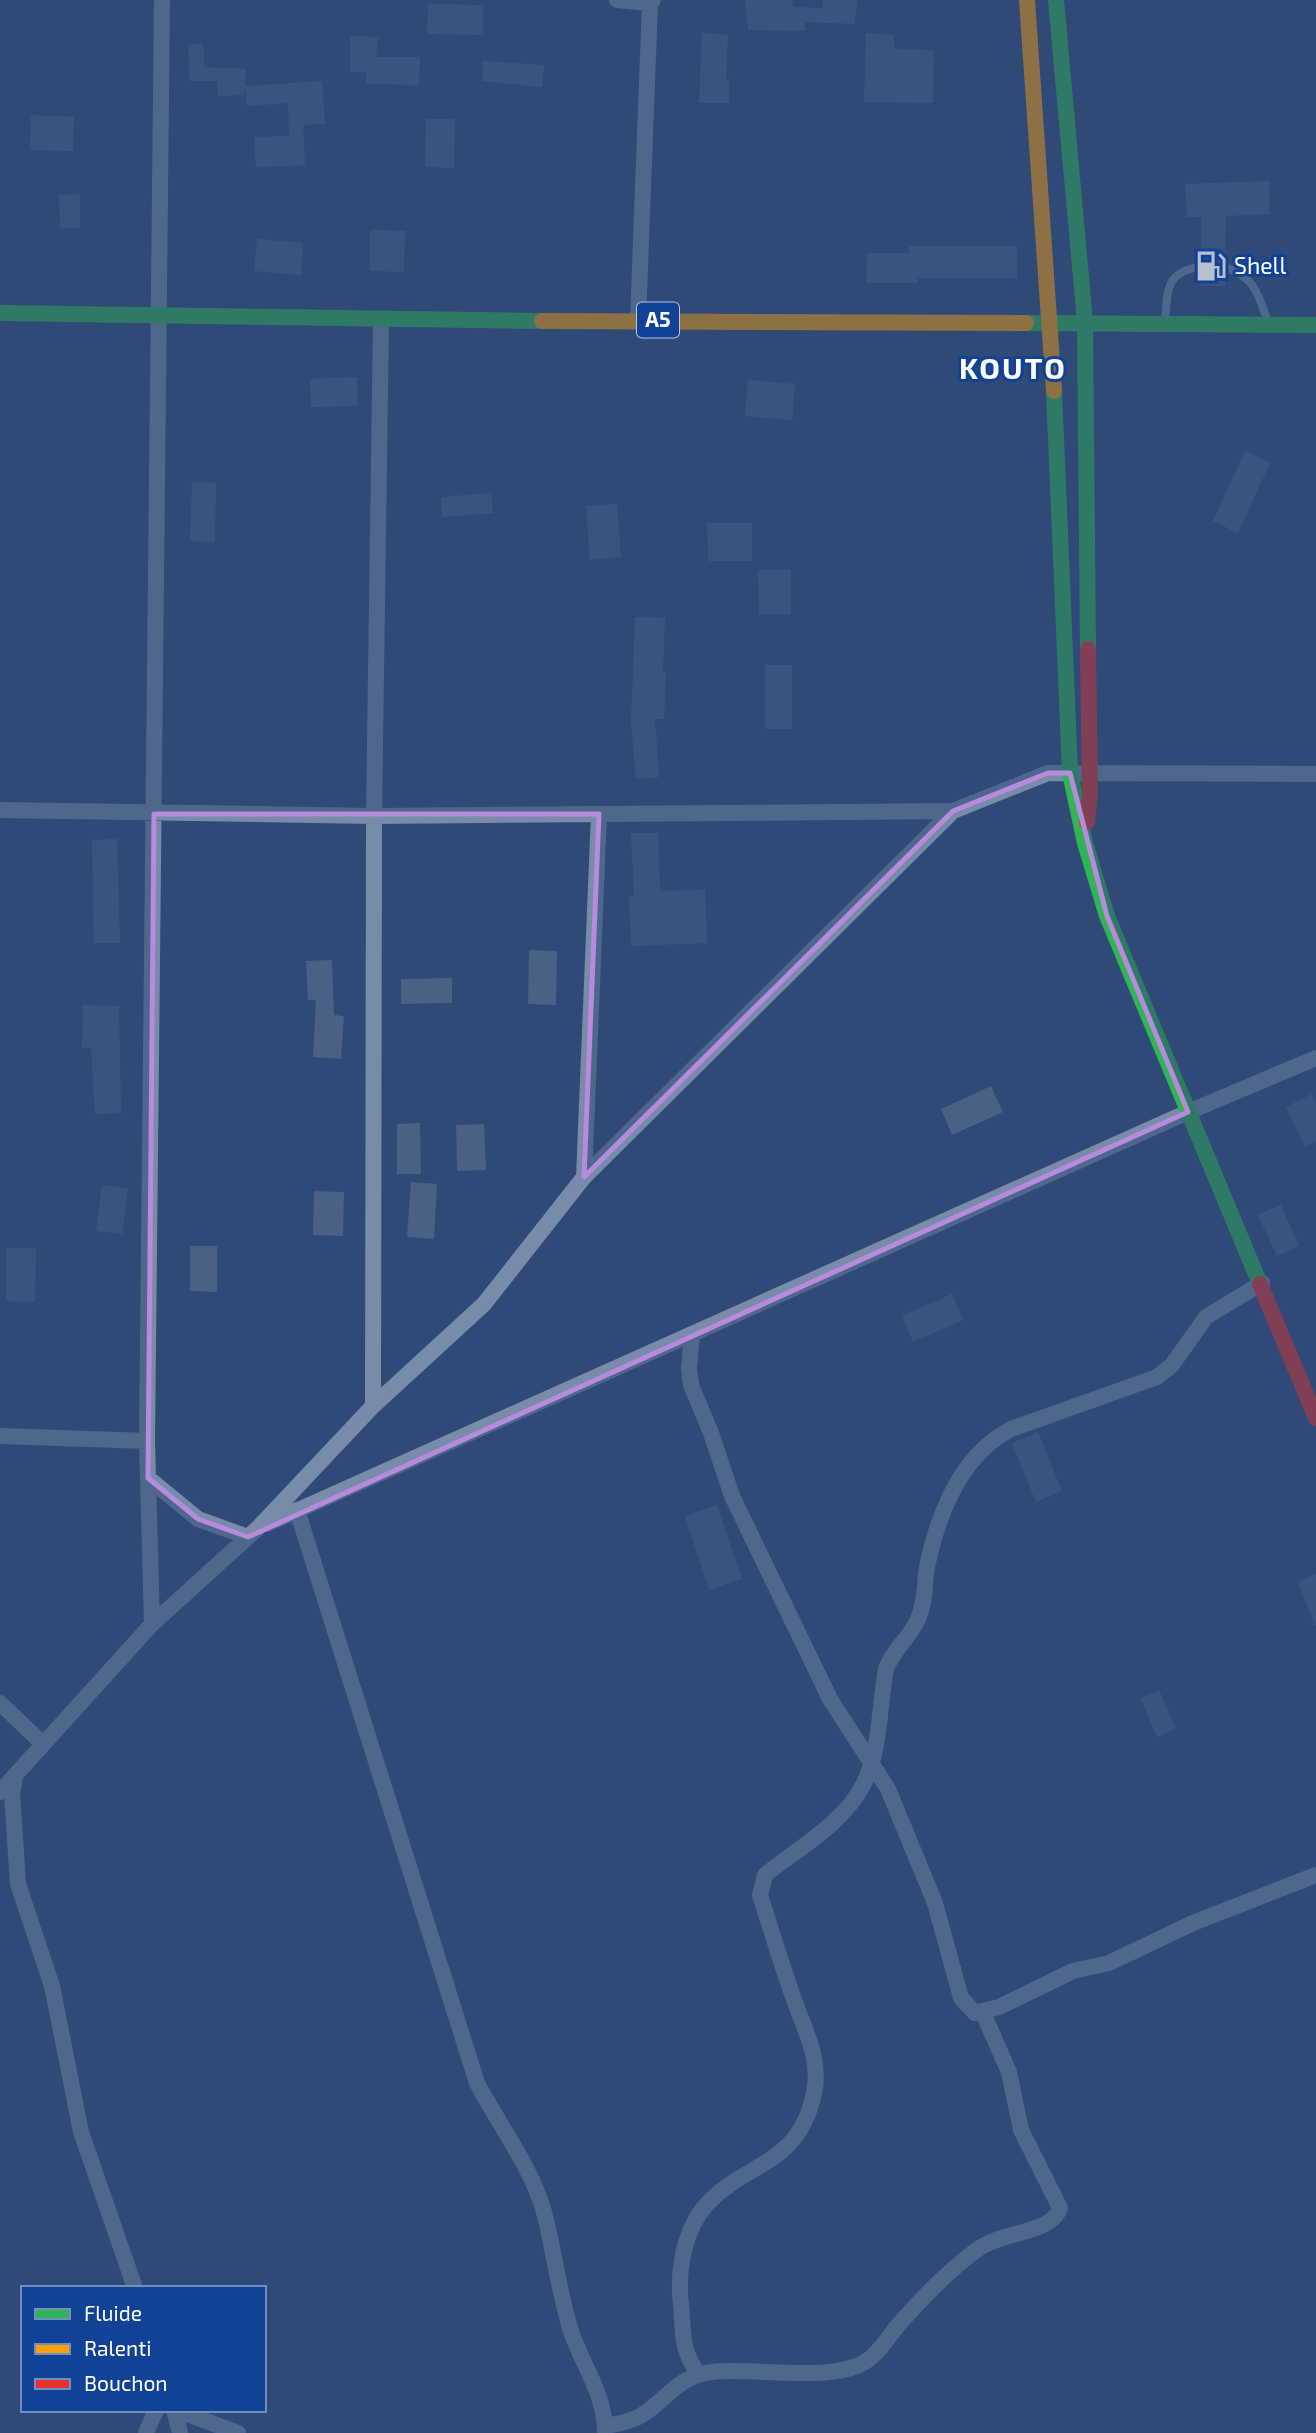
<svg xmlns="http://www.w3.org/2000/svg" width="1316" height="2433" font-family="'Exo 2',sans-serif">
<rect width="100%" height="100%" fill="#2f4a77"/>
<path fill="#4a6185" d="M745 0H792L793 7 822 8 823 0H857L855 24 805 22V31L748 30Z
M428 4 483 5V35L427 34Z
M702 33 728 35 726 79H729V103H699Z
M866 33 894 35V49L934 50 933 103 864 102Z
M350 35 378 38 376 57H420L419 85 366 84V72H350Z
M203 44 205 67 246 69 245 86 322 81 325 124 303 125 305 165 256 167 254 137 289 136 288 103 247 106 245 86 244 95 218 96 217 81H190L188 45Z
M483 61 544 65 542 87 482 81Z
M31 115 74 117 73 151 30 150Z
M426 119H455L454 168 425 167Z
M1269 181 1270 214 1226 216 1225 261 1218 267 1225 274V286H1200V274L1206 266 1201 261V217H1187L1185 184Z
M80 194V228H60L59 195Z
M370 230 405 231 404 272 370 271Z
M257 239 303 243 301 275 254 271Z
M909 246H1017V278H918V283H866L867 253H909Z
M357 377 358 406 311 407 310 379Z
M748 380 795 384 792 420 745 416Z
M1245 451 1270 463 1238 533 1213 521Z
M192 482 216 483 215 542 190 541Z
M491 493 493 513 442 517 441 497Z
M617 504 621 557 590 560 586 506Z
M707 523H752V561H708Z
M758 570H791V614H759Z
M635 617 665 618 663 673H666L664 719H655L659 777 636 779 631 723Z
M765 665H792V729H765Z
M631 833H658L660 891 705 890 707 943 631 946 629 897 634 896Z
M117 839 120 943H94L92 840Z
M529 950 557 951 556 1005 528 1004Z
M332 960 334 1015 344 1016 341 1059 313 1057 316 1000H308L306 961Z
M452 978V1003L401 1004V979Z
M83 1005 119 1006 121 1113 95 1114 91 1048H82Z
M991 1086 1003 1112 952 1135 941 1109Z
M1312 1094 1316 1103V1141L1305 1146 1286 1107Z
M420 1123 421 1174H397V1124Z
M484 1124 486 1170 457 1171 456 1125Z
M411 1182 437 1184 434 1239 407 1237Z
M102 1185 128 1189 122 1234 96 1231Z
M314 1191 344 1192 343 1236 313 1235Z
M1281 1205 1299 1246 1277 1256 1258 1215Z
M190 1246H217V1292L190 1291Z
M6 1248H36L35 1302 6 1301Z
M952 1294 963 1320 913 1342 902 1316Z
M1038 1432 1062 1491 1036 1502 1012 1443Z
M717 1505 742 1579 709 1590 685 1516Z
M1316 1574V1625H1315L1298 1582Z
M1159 1690 1176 1729 1157 1737 1140 1698Z"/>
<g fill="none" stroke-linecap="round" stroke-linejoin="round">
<path stroke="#788ba9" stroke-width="8" d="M1225 267C1256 279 1257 292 1268 322
M1165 321C1168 290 1165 272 1200 267"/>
<path stroke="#788ba9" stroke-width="16" d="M617 0 650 3
M638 320 650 3 653 0
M0 810 374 816 953 811
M584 1177 599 814
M692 1335 689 1368 691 1385 711 1433 732 1496 830 1699 888 1789 935 1903 961 1998 975 2013 999 2007 1073 1971 1109 1963 1193 1923 1316 1875
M373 1406 374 816 381 320
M0 1436 147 1441
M148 1478 198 1519 248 1537
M297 1510 477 2083C499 2125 531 2166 544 2212 555 2254 559 2297 573 2337 586 2371 605 2396 605 2433
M267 1524 1188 1112 1316 1058
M152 1624 147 1441 162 0
M0 1703 42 1743
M15 1777 12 1794 18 1884 52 1986 81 2132 135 2288
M0 1792 152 1624 258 1528 373 1406 484 1304 584 1177 953 811 1048 773 1316 774
M698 2374C680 2347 684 2335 681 2304 677 2271 684 2229 707 2204 747 2161 799 2166 814 2093 822 2057 802 2025 791 1991 780 1959 770 1927 760 1895L765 1875C797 1849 844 1823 863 1785 881 1751 879 1705 886 1669 893 1649 910 1638 918 1619 926 1601 924 1585 927 1567 938 1514 961 1455 1011 1429L1157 1377 1172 1365 1206 1317 1262 1283
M174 2410 180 2433
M177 2410 238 2433
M605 2426C619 2424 634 2421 645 2413 669 2396 681 2375 712 2372 754 2367 829 2383 865 2362 880 2353 889 2335 901 2322 924 2296 950 2269 978 2249 1002 2231 1052 2234 1060 2208L1021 2130 1009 2072 983 2013
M146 2433 156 2410"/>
<path stroke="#30b455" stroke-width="16" d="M1056 0 1085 322 1088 649
M0 313 542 321
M1026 323 1316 325
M1054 391 1070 773 1085 843 1107 916 1260 1284"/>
<path stroke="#ff9f0a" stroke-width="16" d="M1027 0 1054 391
M542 321 1026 323"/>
<path stroke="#e5322d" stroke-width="16" d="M1087 822 1090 796 1088 649
M1260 1284 1316 1418"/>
</g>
<path d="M0 0H1316V2433H0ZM1048 773H1070L1107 916 1188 1112 248 1537 198 1519 148 1478 154 814H599L584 1177 953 811Z" fill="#2f4a77" fill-opacity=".55" fill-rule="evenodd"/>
<path fill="none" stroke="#b68bdc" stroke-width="5" stroke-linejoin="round" d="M1048 773H1070L1107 916 1188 1112 248 1537 198 1519 148 1478 154 814H599L584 1177 953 811Z"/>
<defs>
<g id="fuel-bare" transform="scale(2.415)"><path d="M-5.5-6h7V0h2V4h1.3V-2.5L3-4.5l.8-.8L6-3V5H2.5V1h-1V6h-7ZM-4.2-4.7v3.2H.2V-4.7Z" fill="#b6c0cf" stroke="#114295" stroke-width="2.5" paint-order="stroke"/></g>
</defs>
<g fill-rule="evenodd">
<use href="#fuel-bare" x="1211" y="266"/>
</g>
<g text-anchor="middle" stroke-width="6" stroke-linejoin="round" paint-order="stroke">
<rect fill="#114295" stroke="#b8c6df" stroke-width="2" x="637" y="302.5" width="42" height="35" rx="5"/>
<g font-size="21" font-weight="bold" fill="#fff">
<text x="658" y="327">A5</text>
</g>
<g font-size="23" fill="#fff" stroke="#114295" text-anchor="start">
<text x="1234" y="274">Shell</text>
</g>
<g font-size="30" font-weight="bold" letter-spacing="2" fill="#fff" stroke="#114295">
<text x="1013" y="379">KOUTO</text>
</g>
</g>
<rect x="21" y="2286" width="245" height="126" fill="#114295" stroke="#708ebf" stroke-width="2"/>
<rect x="35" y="2309" width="35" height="10" fill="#30b455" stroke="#708ebf" stroke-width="2"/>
<text x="84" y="2321" font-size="21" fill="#ffffff">Fluide</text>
<rect x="35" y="2344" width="35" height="10" fill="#ff9f0a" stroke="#708ebf" stroke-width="2"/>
<text x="84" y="2356" font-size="21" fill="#ffffff">Ralenti</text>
<rect x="35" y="2379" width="35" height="10" fill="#e5322d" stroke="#708ebf" stroke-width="2"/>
<text x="84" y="2391" font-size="21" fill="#ffffff">Bouchon</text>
</svg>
